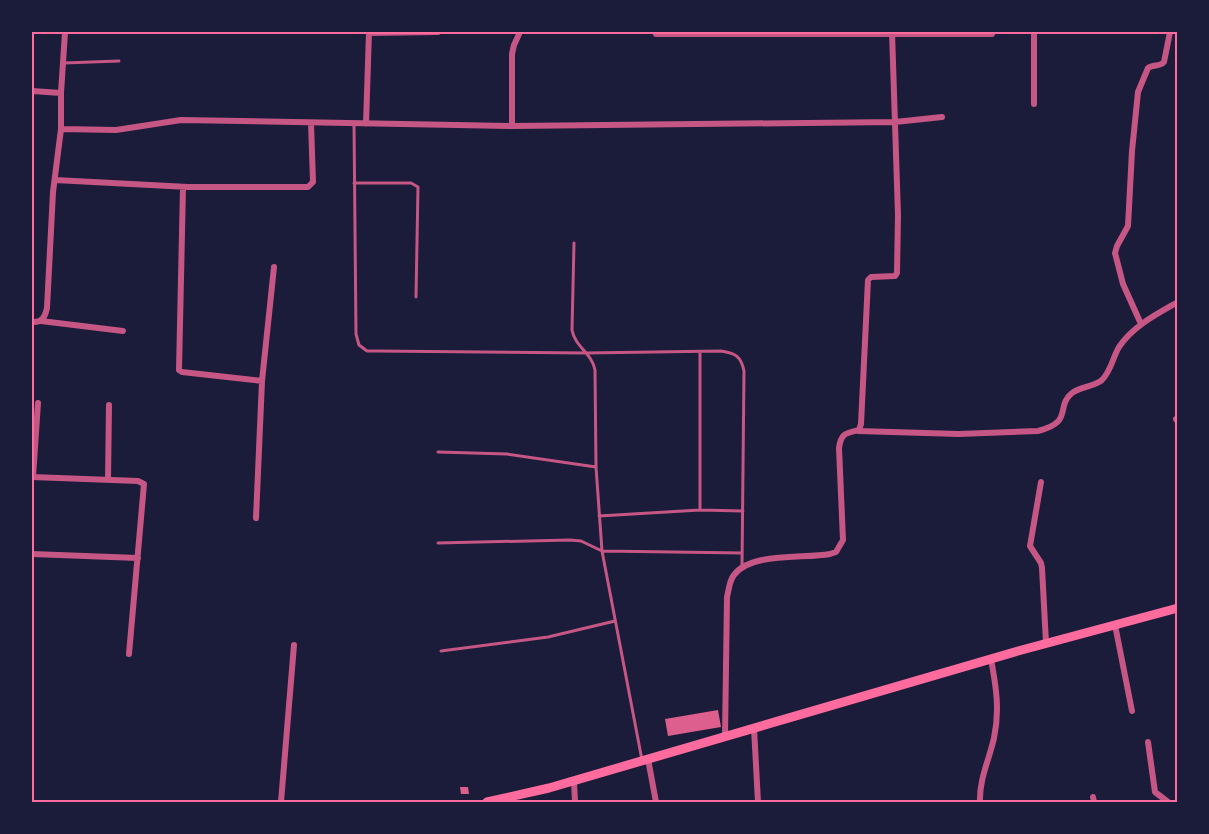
<svg xmlns="http://www.w3.org/2000/svg" width="1209" height="834" font-family="Lato,sans-serif">
<rect width="100%" height="100%" fill="#1b1b3a"/>
<path fill="#dd5f8e" d="M718 710 721 727 668 736 665 719Z
M460 787H468L469 794H461Z"/>
<g fill="none" stroke-linecap="round" stroke-linejoin="round">
<path stroke="#c65784" stroke-width="3" d="M64 63 119 61
M354 124 356 334 359 345 367 351H376L586 353 721 351C735 353 741 356 744 371L742 567
M354 183H411L418 187 416 297
M574 243 572 330C575 347 592 353 595 370L596 467 602 551 642 760
M438 452 507 454 596 467
M700 510V352
M599 516 700 510 743 511
M438 543 570 540 581 541 602 551 742 553
M441 651 548 637 615 621"/>
<path stroke="#c65784" stroke-width="6" d="M369 33 438 32
M656 34H992
M32 91 61 93V129L116 130 181 120 512 126 895 122 942 117
M61 93 65 32
M1034 104V32
M366 124 369 32
M512 126V54L514 45 520 32
M55 180 188 187H308L313 182 311 123
M183 187 179 370 182 372 262 381
M41 321 123 331
M32 322C42 323 45 317 47 308L53 192 61 129
M1141 324 1123 284 1115 253 1117 246 1128 226 1132 151 1138 92 1148 68C1153 64 1160 67 1164 62L1170 32
M1176 419 1178 422
M858 431 959 434 1038 431C1074 422 1055 407 1072 393 1081 386 1094 387 1102 380 1111 371 1113 357 1119 347 1133 326 1157 314 1178 302
M32 477 138 481 144 484 129 654
M33 477 38 403
M108 480 109 405
M1041 482 1030 546 1041 563 1042 568 1046 643
M256 518 262 381 274 267
M32 554 138 558
M1115 625 1132 711
M754 728 758 802
M725 736 727 597C729 590 729 581 734 575 750 552 804 559 830 554L836 552 843 540 839 448C841 433 846 433 859 430L861 424 868 280 871 277 895 276 897 273 898 215 892 32
M1148 742 1155 792 1168 802
M648 759 656 802
M574 781 575 802
M1093 797 1094 802
M281 802 294 645
M980 802C979 780 989 760 994 738 1000 710 996 686 991 659"/>
<path stroke="#ff6b9d" stroke-width="9" d="M487 802 549 788 1018 651 1178 608"/>
</g>
<rect width="1209" height="834" fill="none" stroke="#1b1b3a" stroke-width="66"/>
<rect x="33" y="33" width="1143" height="768" fill="none" stroke="#ff6b9d" stroke-width="2"/>
</svg>
